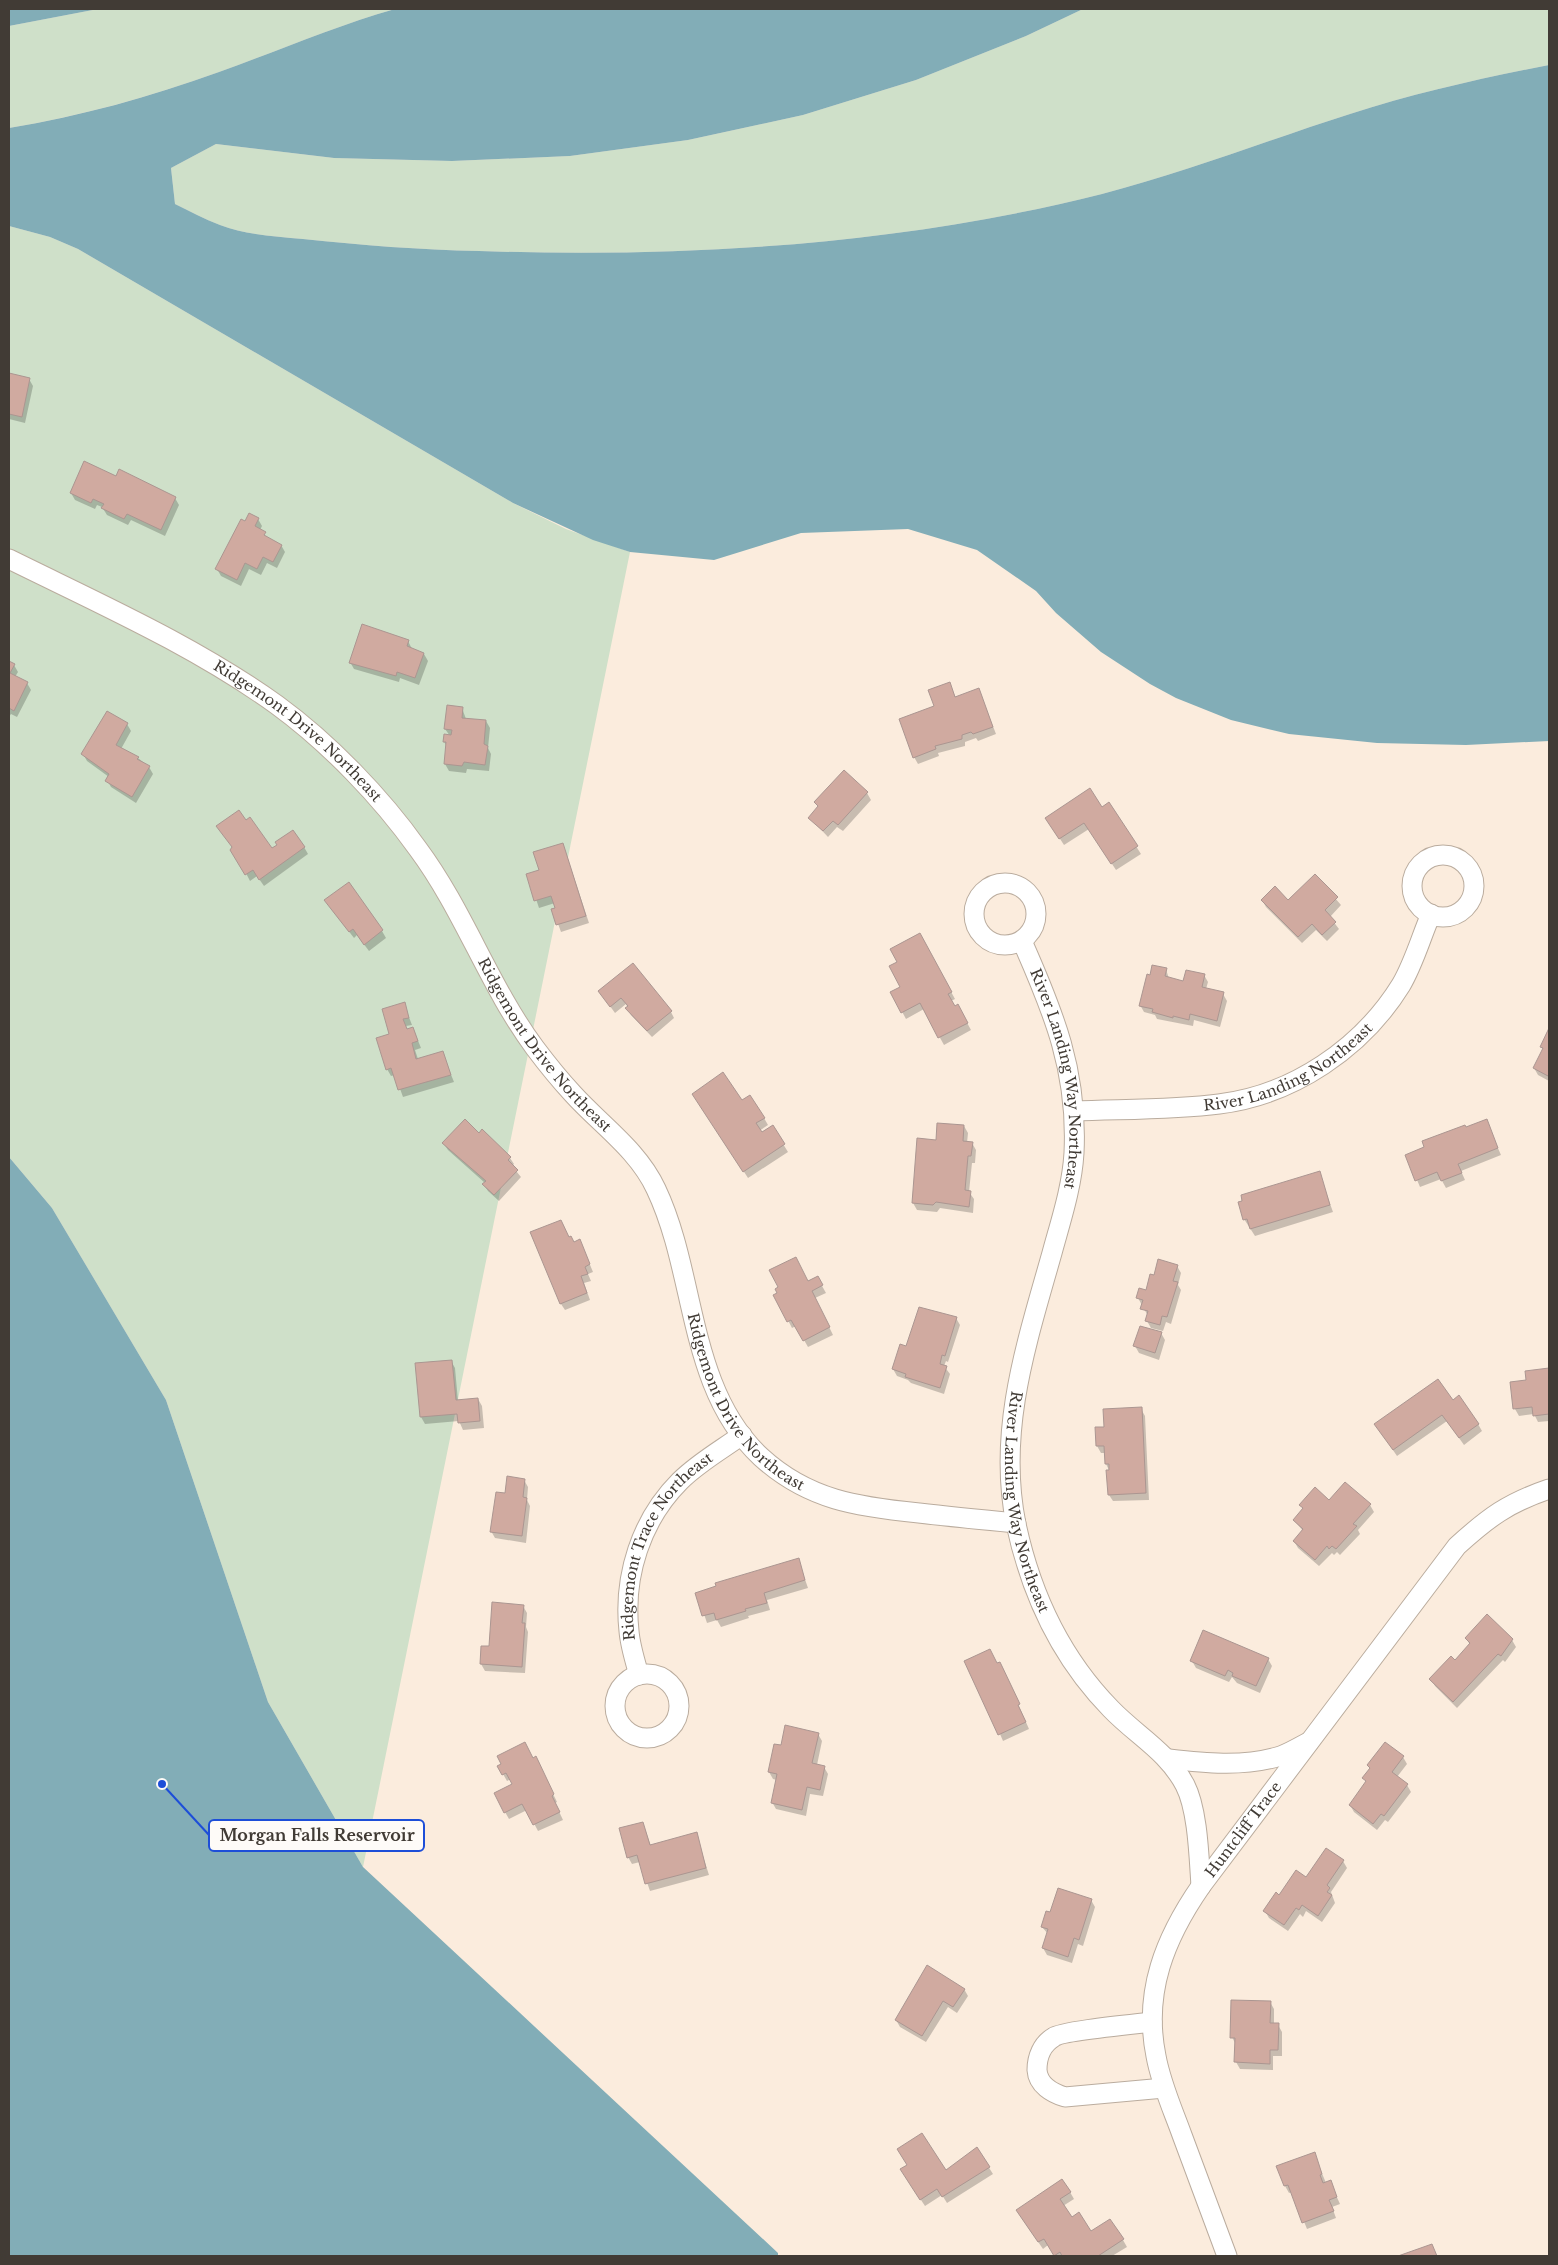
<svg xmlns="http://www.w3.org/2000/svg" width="1558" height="2265" font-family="'Libre Baskerville',serif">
<rect width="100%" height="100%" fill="#fbecdd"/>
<path fill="#cfe0c9" d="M98 9H395C335 26 278 51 219 72 150 97 80 116 9 128V26Z
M1083 9H1549V65C1483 78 1415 93 1350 114 1268 140 1187 172 1102 194 900 245 687 258 479 251 420 250 362 245 303 239 275 236 246 235 220 225 204 219 190 211 175 204L171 168 216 144 334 158 452 161 570 156 688 140 803 115 916 80 1026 36Z
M9 226 50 237 78 249 513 503 566 529 630 552 363 1867 268 1702 166 1400 52 1208 9 1157Z"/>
<path fill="#82adb7" d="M9 9H98L9 26Z
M395 9H1083L1026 36 916 80 803 115 688 140 570 156 452 161 334 158 216 144 171 168 175 204C190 211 204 219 220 225 246 235 275 236 303 239 362 245 420 250 479 251 687 258 900 245 1102 194 1187 172 1268 140 1350 114 1415 93 1483 78 1549 65V741L1466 745 1377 743 1289 734 1231 720 1176 698 1150 684 1101 652 1056 613 1036 591 977 550 908 529 801 533 714 560 630 552 593 540 513 503 78 249 50 237 9 226V128C81 116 150 97 219 72 278 51 335 26 395 9Z
M9 1157 52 1208 166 1400 268 1702 363 1867 778 2253V2256H9Z"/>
<path fill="#0003" d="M9 374 29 379 33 386 25 423 9 419Z
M116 477 175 498 179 505 165 536 131 520 128 525 107 515 102 507 97 505 95 509 75 500 71 493Z
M258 519 262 526 260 530 268 539 281 545 285 552 277 568 267 563 261 575 249 569 241 586 221 576 217 569 245 523Z
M408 641 412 649 424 654 428 661 419 685 400 678 399 682 354 669 350 662Z
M9 663 14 665 18 672 15 677 27 683 31 690 17 717 11 714 9 717Z
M949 683 956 698 979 690 996 734 978 741 976 738 965 742V746L938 753 939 756 918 764 914 757 935 707Z
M462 708 466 719 486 721 490 728 488 748 491 754 489 771 467 769 466 773 449 771 445 764 447 746 444 742 450 736 445 729Z
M127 724 131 731 121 749 138 758 149 767 153 774 136 803 111 787 107 780 109 777 87 761 83 754Z
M867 793 871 800 843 831 837 827 828 837 810 818 819 808 816 803Z
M1109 804 1141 854 1116 870 1089 829 1064 845 1051 825 1102 808Z
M246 821 272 850 304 847 308 854 264 886 257 876 250 881 233 848 218 827Z
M563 844 589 923 561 932 553 910 557 909 555 903 539 908 528 875 541 871Z
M1315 875 1341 905 1330 917 1339 929 1327 941 1316 930 1302 943 1266 907 1262 900 1288 902Z
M330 907 382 931 386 938 369 951 357 935 354 938Z
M920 935 955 999 951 1001 955 1007 958 1006 971 1030 944 1045 924 1009 906 1019 892 993 902 987Z
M1166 969 1169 979 1184 982 1204 975 1208 982 1206 989 1223 994 1227 1001 1220 1027 1194 1020 1193 1026 1157 1019 1155 1015 1144 1012 1140 1005 1151 976Z
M599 991 671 1012 674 1018 652 1037 631 1015 626 1004 615 1013Z
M404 1004 412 1025 406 1026 408 1030 413 1028 421 1048 415 1050 418 1059 442 1052 454 1082 403 1097 395 1075 391 1076 387 1069 391 1035Z
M1549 1031V1081L1538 1075 1534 1068 1543 1050 1541 1047Z
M698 1101 742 1102 764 1118 768 1125 759 1131 761 1133 772 1126 788 1152 748 1178Z
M1486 1121 1501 1155 1461 1171 1465 1180 1446 1188 1441 1179 1420 1187 1407 1156Z
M964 1126 968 1133 967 1143H972L976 1150 975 1163H972L969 1192 974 1199 973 1213 940 1208 937 1212 917 1210 913 1203 937 1141Z
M479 1135 510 1158 514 1164 512 1166 521 1177 499 1201 488 1191 484 1185 485 1183 448 1150 444 1144Z
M1319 1173 1333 1212 1255 1236 1244 1219Z
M561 1221 569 1238 583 1248 593 1272 588 1274 591 1281 584 1283 590 1300 565 1310 561 1304Z
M1177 1266 1181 1273 1178 1285 1181 1290 1171 1324 1166 1322 1163 1331 1151 1328 1147 1321 1148 1316 1138 1298 1146 1291 1155 1277Z
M817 1277 826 1293 815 1298 833 1335 808 1347 796 1326 792 1328 775 1295Z
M956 1318 960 1325 948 1362 946 1361 944 1366 950 1374 944 1394 911 1383 908 1380 897 1376 893 1369 907 1348Z
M1161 1333 1165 1340 1159 1360 1139 1353 1135 1346Z
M451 1361 455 1368 458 1401 478 1399 482 1406 484 1428 463 1430 459 1421 425 1424 421 1417 416 1365Z
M1549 1369V1421L1538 1422 1534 1414 1519 1416 1515 1409 1528 1381Z
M1452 1402 1478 1424 1482 1431 1464 1445 1447 1421 1397 1456 1380 1431Z
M1141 1409 1145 1416 1149 1500 1113 1501 1109 1495 1110 1472 1106 1464V1453H1101L1097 1446 1105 1428Z
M524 1480 528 1487 527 1500 530 1506 526 1543 495 1538 491 1531 506 1494Z
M1329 1502 1370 1505 1374 1512 1358 1530 1360 1534 1340 1555 1337 1552 1334 1555 1332 1553 1319 1566 1298 1548 1294 1541 1303 1531 1294 1520 1304 1510 1301 1505Z
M798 1559 808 1588 767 1600 770 1610 748 1616 749 1618 721 1627 717 1620 707 1623 697 1593Z
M523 1606 527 1613 526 1627 528 1632 525 1673 485 1671 481 1664 490 1648Z
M1466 1638 1512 1640 1516 1647 1505 1662 1503 1660 1457 1708 1435 1686 1431 1679 1455 1662 1470 1645Z
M1268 1659 1272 1666 1260 1693 1237 1683 1232 1677 1229 1682 1196 1668 1192 1661Z
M997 1665 1003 1670 1029 1729 1003 1741 1000 1734Z
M818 1734 822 1741 817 1765 824 1767 828 1774 823 1796 810 1794 806 1816 776 1809 772 1802 777 1780 773 1779 769 1772 782 1747Z
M1403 1757 1407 1764 1397 1777 1407 1785 1411 1792 1388 1822 1385 1820 1377 1830 1354 1812 1350 1805 1367 1783 1364 1778 1370 1769 1368 1765Z
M533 1759 539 1765 557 1802 555 1803 563 1820 538 1831 527 1810 509 1819 505 1812 514 1785 511 1779 507 1781 503 1774Z
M643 1824 651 1846 696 1834 709 1875 650 1891 640 1862 632 1864 628 1857Z
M1343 1861 1347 1868 1331 1892 1335 1903 1322 1922 1306 1911 1303 1917 1300 1914 1288 1931 1269 1918 1265 1911 1280 1896 1307 1879Z
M1091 1900 1095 1907 1083 1946 1078 1944 1072 1963 1047 1955 1043 1948 1048 1934 1042 1927Z
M964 1989 968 1996 957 2013 948 2007 926 2042 900 2027 896 2020Z
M1270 2002 1274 2009V2024L1278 2025 1282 2032V2056H1273V2070L1240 2069 1236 2062V2045L1232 2037Z
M977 2149 993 2174 947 2203 942 2195 925 2206 905 2176 946 2172Z
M1314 2154 1326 2183 1330 2182 1340 2204 1332 2207 1336 2218 1307 2229 1292 2192 1289 2193 1285 2186 1278 2167Z
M1070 2192 1074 2199 1063 2206 1071 2218 1091 2233 1123 2240 1127 2247 1112 2256H1056L1048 2245 1043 2249 1021 2217Z"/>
<path fill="#d0aaa0" stroke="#ab9691" d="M9 373 30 378 22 417 9 414Z
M84 461 116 476 119 469 176 497 161 530 127 514 124 519 101 508 104 504 93 499 91 503 70 493Z
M249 513 259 518 255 526 266 532 264 535 282 545 273 562 263 557 257 569 245 563 237 580 215 569 241 519 245 521Z
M362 624 409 640 407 646 424 653 415 678 397 672 396 676 349 663Z
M9 661 15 664 10 673 28 682 14 711 9 708Z
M950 682 955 697 979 688 993 727 973 734 971 732 962 735V739L935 746 936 749 913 758 899 719 934 706 928 690Z
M447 705 463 707 462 718 486 720 484 744 488 746 485 765 464 762 462 766 444 764 446 742H443L444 734 451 735 452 730 444 729Z
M107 711 128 723 116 745 139 757 137 759 150 766 132 797 105 781 109 774 81 754Z
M844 770 868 792 838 825 833 821 823 831 808 818 818 806 814 802Z
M1090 788 1102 807 1109 802 1138 846 1111 864 1084 823 1059 839 1045 818Z
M239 810 246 820 250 817 272 848 277 845 275 842 293 830 305 847 259 880 253 870 245 875 230 850 232 847 216 826Z
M563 843 586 916 556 925 551 909 555 908 551 896 534 901 526 874 539 870 533 852Z
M1315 874 1338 897 1325 910 1336 922 1322 935 1312 924 1298 937 1261 900 1275 886 1288 900Z
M349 882 383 930 364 945 353 929 349 932 324 900Z
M920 933 952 992 948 994 955 1006 958 1004 968 1023 938 1038 920 1003 901 1013 890 992 900 987 889 966 897 962 890 949Z
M633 963 672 1011 647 1031 625 1008 628 1006 621 998 610 1007 598 991Z
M1152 965 1167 968 1165 976 1183 981 1186 970 1205 974 1202 987 1224 992 1217 1021 1190 1014 1189 1020 1173 1016V1018L1152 1012 1153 1009 1139 1006 1147 974 1150 975Z
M405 1002 409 1018 403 1019 407 1029 413 1027 418 1041 412 1043 416 1059 443 1051 451 1075 398 1090 391 1068 386 1070 376 1038 389 1034 382 1009Z
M1549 1028V1073L1548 1076 1533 1068 1543 1048 1540 1047Z
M723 1072 742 1100 750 1095 765 1118 756 1123 762 1132 773 1125 785 1144 743 1172 692 1094Z
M465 1119 479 1133 482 1129 511 1157 508 1160 518 1170 494 1195 482 1184 486 1181 442 1143Z
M1487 1119 1498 1148 1458 1164 1462 1173 1441 1181 1437 1172 1415 1181 1405 1155 1424 1147 1422 1141 1465 1125 1466 1127Z
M937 1123 964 1125 963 1141 973 1142 971 1156H968L965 1190 971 1191 969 1207 936 1202 933 1205 912 1203 917 1138 936 1140Z
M1320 1171 1330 1205 1250 1229 1247 1219 1243 1220 1238 1202 1242 1201 1241 1195Z
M561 1220 569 1237 571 1236 574 1242 580 1239 590 1264 585 1267 588 1274 581 1276 587 1293 560 1304 530 1232Z
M796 1257 808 1281 818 1276 823 1285 812 1291 830 1327 803 1341 791 1320 787 1322 773 1295 777 1293 775 1289 778 1287 769 1270Z
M1158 1259 1178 1265 1173 1281 1178 1282 1167 1317 1162 1316 1160 1325 1145 1321 1148 1311 1140 1309 1143 1300 1136 1298 1139 1288 1146 1290 1150 1274 1154 1275Z
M919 1307 957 1317 945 1356 942 1355 940 1364 947 1366 940 1388 905 1377 906 1374 892 1369 900 1344 906 1346Z
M1140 1326 1162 1332 1155 1353 1133 1346Z
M452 1360 456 1400 478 1398 480 1421 458 1423 457 1414 420 1417 415 1363Z
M1549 1368V1414L1533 1416 1532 1407 1513 1409 1510 1382 1526 1380 1525 1371Z
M1438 1379 1453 1400 1459 1395 1479 1424 1459 1438 1442 1415 1393 1450 1374 1424Z
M1142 1407 1146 1493 1108 1495 1106 1470H1109V1464H1105L1104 1446H1096L1095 1427H1104L1103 1409Z
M507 1476 525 1479 523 1497 527 1498 522 1536 490 1532 496 1492 505 1493Z
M1345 1482 1371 1504 1353 1524 1357 1526 1336 1549 1332 1546 1329 1549 1327 1546 1315 1560 1293 1541 1303 1529 1293 1520 1303 1508 1299 1505 1315 1487 1329 1500Z
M799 1558 805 1580 764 1593 767 1603 745 1609 746 1611 716 1620 714 1613 702 1616 695 1593 716 1586 715 1583Z
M492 1602 524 1605 522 1623H525L522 1667 480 1664 481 1646H489Z
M1487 1614 1513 1639 1501 1656 1498 1654 1453 1702 1429 1679 1451 1656 1455 1660 1470 1643 1465 1638Z
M1203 1630 1269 1658 1256 1686 1232 1676 1233 1673 1228 1670 1225 1676 1190 1661Z
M990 1649 997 1663 1000 1662 1020 1704 1018 1705 1026 1722 998 1735 964 1661Z
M785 1725 819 1733 812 1763 825 1766 820 1790 807 1787 802 1810 771 1803 777 1774 768 1772 774 1744 781 1745Z
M525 1742 533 1758 536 1756 554 1794 552 1796 560 1812 533 1825 522 1804 504 1813 494 1793 512 1784 506 1773 502 1775 497 1766 501 1764 497 1756Z
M1385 1742 1404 1756 1392 1772 1408 1784 1384 1816 1381 1814 1373 1824 1349 1805 1366 1781 1362 1778 1370 1768 1367 1765Z
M643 1822 650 1845 697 1832 706 1868 645 1884 637 1855 627 1858 619 1828Z
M1326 1848 1344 1860 1327 1885 1330 1888 1327 1892 1332 1895 1318 1916 1302 1905 1299 1910 1296 1908 1284 1925 1263 1911 1276 1892 1279 1895 1296 1870 1306 1877Z
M1058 1888 1092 1899 1079 1940 1074 1938 1068 1957 1042 1948 1048 1929 1041 1927 1046 1911 1050 1912Z
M927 1965 965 1989 953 2007 943 2001 922 2036 895 2020Z
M1231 2000 1271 2001 1270 2023H1279L1278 2050H1270V2064L1234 2062 1235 2038H1230Z
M922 2133 946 2170 977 2147 990 2167 942 2197 937 2189 920 2200 900 2169 907 2165 897 2149Z
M1315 2152 1322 2174 1320 2175 1323 2183 1331 2180 1337 2197 1329 2200 1334 2211 1302 2223 1288 2185 1284 2186 1276 2166Z
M1062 2179 1071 2192 1060 2199 1072 2217 1079 2212 1091 2231 1110 2219 1124 2239 1098 2256H1062L1060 2252 1054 2256 1044 2239 1038 2242 1016 2210Z
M1432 2244 1437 2256H1398Z"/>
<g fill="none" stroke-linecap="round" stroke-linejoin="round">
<g stroke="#baac9e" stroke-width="21">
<g id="minor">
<path id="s1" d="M9 559C100 604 195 646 277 705 329 743 381 797 418 849 464 911 489 986 535 1048 547 1064 560 1080 573 1094 601 1125 638 1150 656 1189 697 1275 687 1388 761 1457 808 1500 858 1507 919 1513 952 1517 984 1520 1016 1523"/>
<circle cx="1443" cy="886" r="31"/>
<circle cx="1005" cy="914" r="31"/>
<path id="s2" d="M1022 941C1054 1013 1078 1072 1074 1153 1072 1187 1061 1220 1052 1253 1027 1342 997 1430 1016 1524 1031 1594 1061 1658 1111 1709 1137 1736 1167 1751 1185 1785 1198 1810 1199 1858 1201 1886"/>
<path id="s3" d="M1074 1111C1122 1109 1172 1110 1219 1104 1293 1095 1362 1048 1401 985 1414 963 1421 937 1431 914"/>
<circle cx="647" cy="1706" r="32"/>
<path id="s4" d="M639 1675C635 1661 630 1645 629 1631 623 1576 641 1520 680 1481 698 1463 721 1450 742 1435"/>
<path d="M1169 1759C1204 1763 1242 1767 1277 1757 1288 1754 1298 1747 1309 1742"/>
<path d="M1152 2022C1136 2024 1062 2031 1054 2037 1042 2044 1037 2057 1037 2070 1038 2085 1052 2093 1065 2097L1164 2088"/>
<path id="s5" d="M1227 2256C1212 2216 1197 2176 1182 2135 1173 2110 1161 2084 1156 2056 1143 1992 1165 1938 1201 1886L1457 1546C1489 1517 1508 1503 1549 1489"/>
</g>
</g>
<use href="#minor" stroke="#fff" stroke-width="19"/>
</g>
<g text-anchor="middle" stroke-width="5" stroke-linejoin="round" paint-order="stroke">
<g font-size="15" fill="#413b35" stroke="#fefbf8">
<text dy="5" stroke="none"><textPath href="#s1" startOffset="338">Ridgemont Drive Northeast</textPath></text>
<text dy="5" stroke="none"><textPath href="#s1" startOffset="742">Ridgemont Drive Northeast</textPath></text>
<text dy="5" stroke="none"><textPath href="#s3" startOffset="224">River Landing Northeast</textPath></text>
<text dy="5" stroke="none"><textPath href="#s2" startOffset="144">River Landing Way Northeast</textPath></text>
<text dy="5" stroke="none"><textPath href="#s1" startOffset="1162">Ridgemont Drive Northeast</textPath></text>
<text dy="5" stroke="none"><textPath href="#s2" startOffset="579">River Landing Way Northeast</textPath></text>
<text dy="5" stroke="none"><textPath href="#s4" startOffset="142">Ridgemont Trace Northeast</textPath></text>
<text dy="5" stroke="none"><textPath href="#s5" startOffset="464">Huntcliff Trace</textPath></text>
</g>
</g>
<path fill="none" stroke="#1d4ed8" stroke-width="2" d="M162 1784L209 1835"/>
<circle fill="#1d4ed8" stroke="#fefbf8" stroke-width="2" cx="162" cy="1784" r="5"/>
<rect fill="#fefbf8" stroke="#1d4ed8" stroke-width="2" x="209" y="1820" width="215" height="31" rx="5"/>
<g font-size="16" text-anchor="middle" font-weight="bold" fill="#413b35">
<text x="317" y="1841">Morgan Falls Reservoir</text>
</g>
<rect width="1558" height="2265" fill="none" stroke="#413b35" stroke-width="20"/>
</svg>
